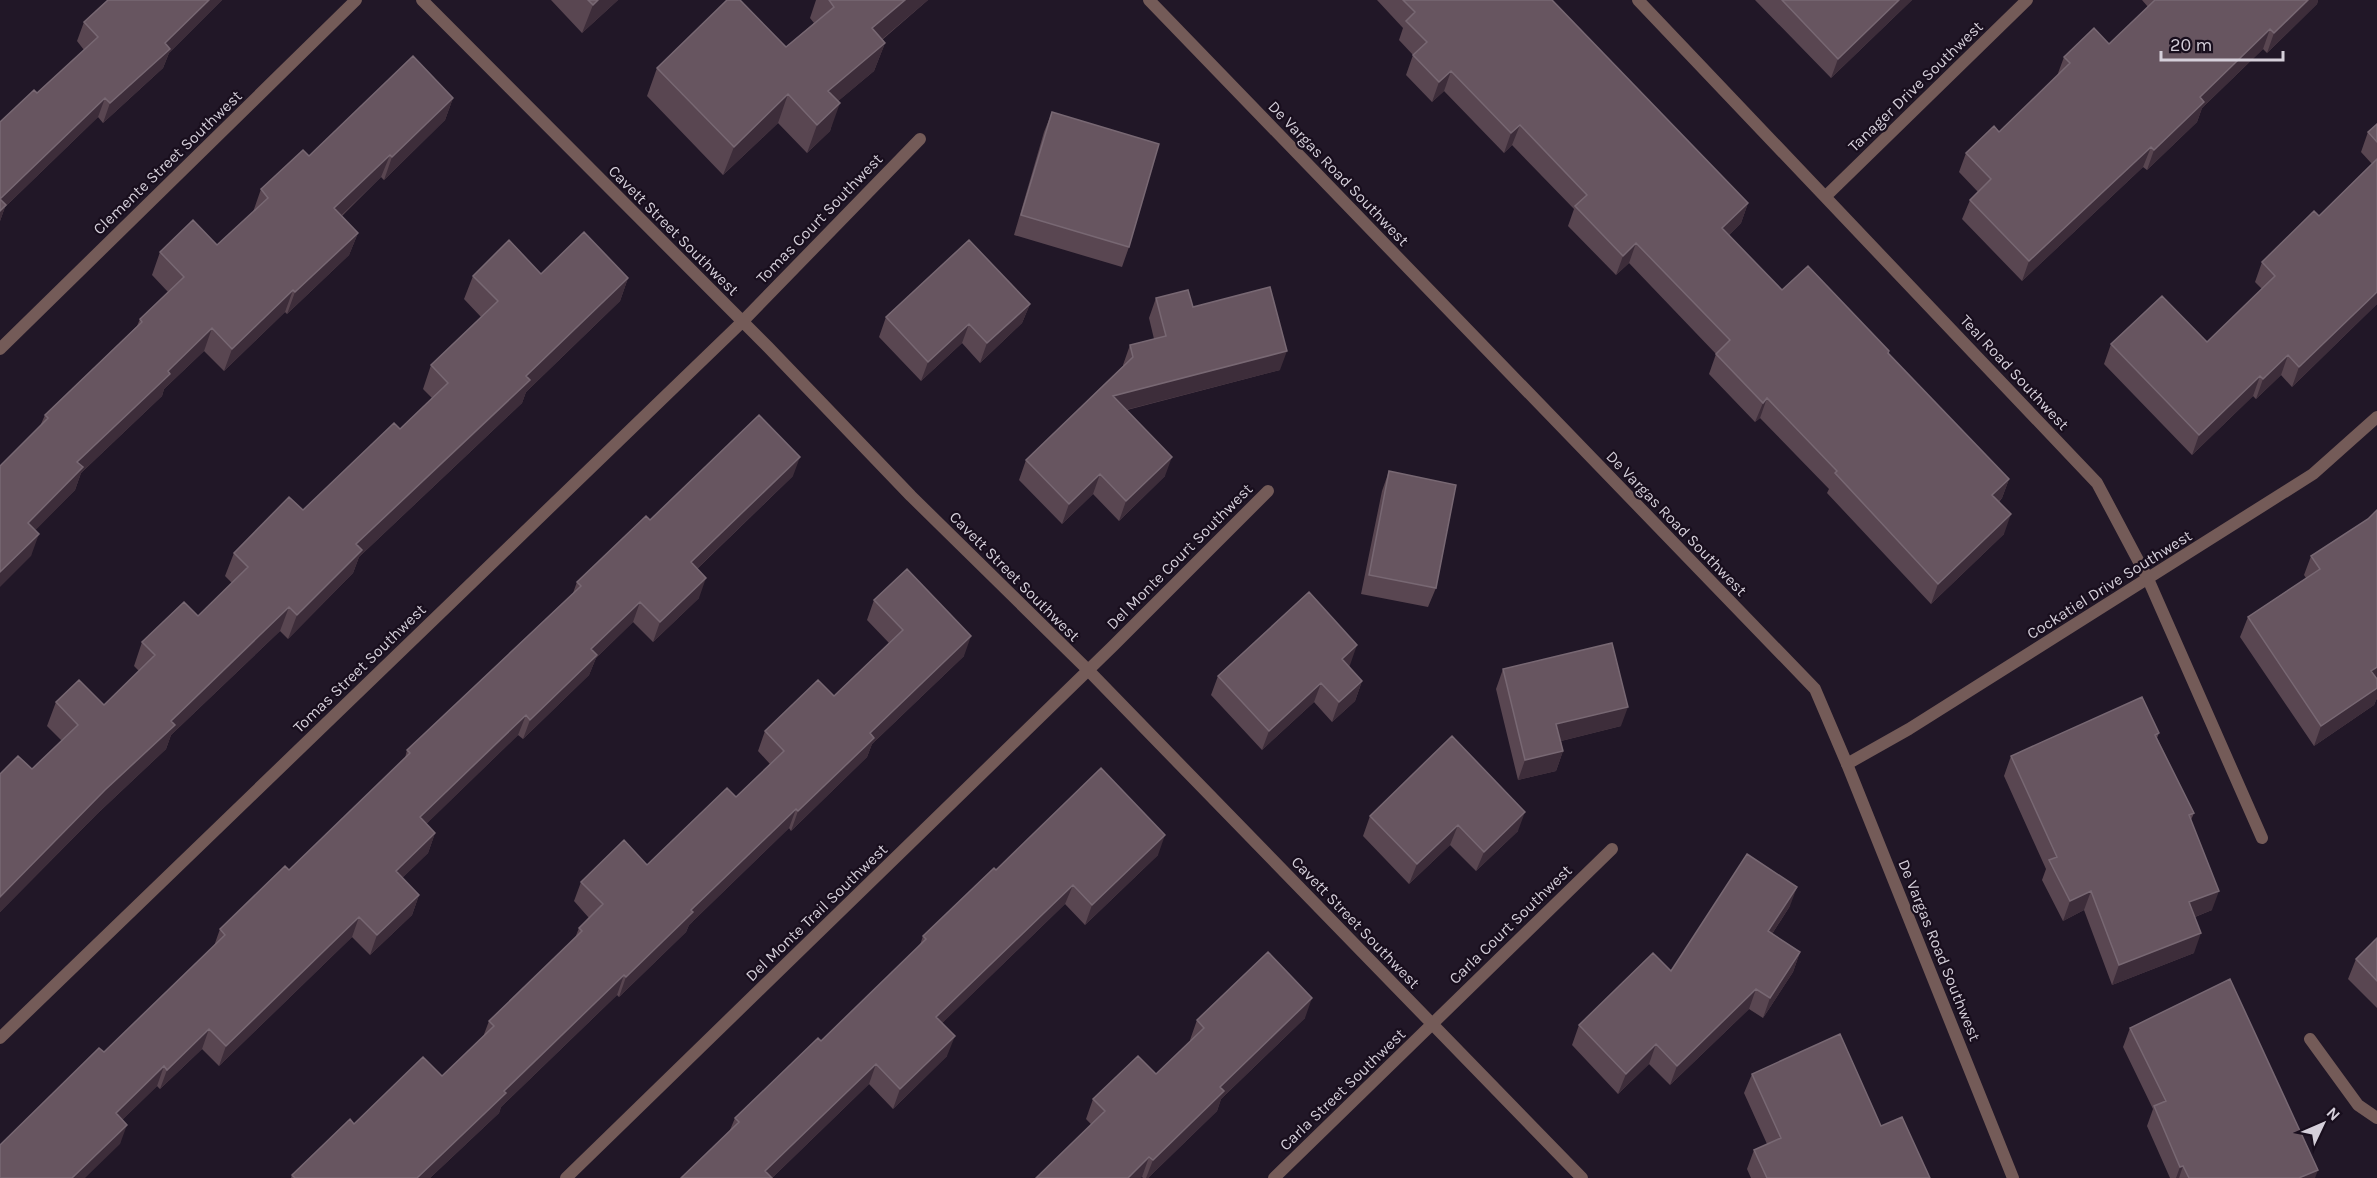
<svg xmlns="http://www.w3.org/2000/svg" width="2377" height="1178" font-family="Karla,sans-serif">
<rect width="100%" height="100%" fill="#211727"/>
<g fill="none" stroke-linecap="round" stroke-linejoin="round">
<path stroke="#745b58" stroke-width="12" d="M422 0 768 347 911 496 1088 670 1582 1178
M1638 0 2097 483 2148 579 2262 838
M1826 196 2027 0
M0 349 356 0
M1847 764 1909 729 2313 474 2377 417
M0 1038 742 322 920 139
M2310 1039 2358 1105 2377 1118
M566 1178 1113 646 1268 491
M1274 1178 1612 849"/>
<path stroke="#745b58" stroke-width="12" d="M1149 0 1815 689 1847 764 2013 1178"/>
</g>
<path fill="#594651" d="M108 0H222L169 53 163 68 103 123 98 117 5 207 0 221V122L37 93 84 50 77 41 84 22Z
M551 0H618L582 33Z
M816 0H928L882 40 885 43 874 71 838 101 830 131 807 153 778 123 723 175 647 96 657 68 786 47 814 23 810 18Z
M1377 0H1552L1748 203 1741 223 1729 235 1782 290 1889 351V354L2009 479 2002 498 1999 502 2004 534 1931 604 1827 493 1829 489 1760 418 1755 422 1709 374 1716 354 1629 263 1616 275 1568 226 1574 209 1512 145 1504 153 1444 91 1432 102 1406 75 1413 55 1399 40 1403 28Z
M1755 0H1912L1831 78Z
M2142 0H2318L2317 4 2267 53 2263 49 2202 108 2197 122 2147 170 2143 167 2022 281 1962 219 1970 200 1978 192 1959 172 1966 153 1999 132 2057 76 2064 57 2109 44 2148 7Z
M453 98 445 120 384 180 381 177 342 216 358 233 349 255 287 314 285 312 224 371 204 351 164 389 162 396 81 473 75 490 35 530 31 556 41 424 45 415 137 326 140 319 168 292 152 275 160 252 217 245 253 212 261 189 309 156Z
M1052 112 1129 247 1122 267 1014 235 1044 132Z
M2377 124V304L2292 387 2281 375 2256 399 2253 396 2192 455 2104 364 2111 344 2207 342 2262 289 2255 282 2262 262 2319 216 2372 164 2361 152 2368 132Z
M541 274 628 278 620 301 526 392 522 403 359 557 353 573 288 639 280 631 171 735 166 749 97 814 0 912V774L32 769 62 741 47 726 56 702 104 705 139 671 134 666 142 642 198 616 232 583 225 576 234 553 303 510 400 429 432 398 423 389 431 365 481 317 464 299 473 276Z
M1156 298 1193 307 1280 370 1127 410 1165 476 1119 521 1093 494 1062 524 1019 480 1026 460 1123 366V365L1130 345 1154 339 1149 318Z
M1030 304 1022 323 980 363 962 343 921 381 879 337 886 317Z
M1389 471 1436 588 1428 607 1361 594 1382 491Z
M793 476 697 569 699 598 653 642 633 622 596 658 589 675 523 739 518 735 426 824 435 833 428 853 402 878 419 895 412 915 370 955 352 937 219 1066 202 1049 160 1089 157 1086 122 1120 120 1144 104 1052 214 946 220 929 289 870 405 758 407 750 573 593 577 582 650 520Z
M2368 519 2377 698 2374 705 2314 746 2240 637 2248 617 2306 578 2304 575 2311 556Z
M874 600 964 656 872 744 867 757 791 831 789 828 689 925 686 932 619 997 617 995 501 1107 499 1113 430 1178H291L292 1175 354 1124 442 1076 483 1037 489 1021 575 938 579 928 589 918 574 901 581 882 647 865 736 797 770 764 758 751 765 731 834 696 889 643 867 620Z
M1350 665 1348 666 1362 681 1355 701 1332 722 1314 702 1262 750 1211 695 1218 676Z
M1503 669 1621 726 1561 741 1563 751 1556 771 1518 780 1496 689Z
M2159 733 2157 738 2194 813 2191 820 2212 910 2195 917 2194 953 2112 985 2084 910 2063 921 2042 880 2046 869 2004 776 2011 756Z
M1370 816 1518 831 1476 871 1450 845 1409 884 1363 836Z
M1158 855 1085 925 1065 904 942 1023 947 1056 893 1109 869 1084 772 1178 730 1130 735 1118 821 1041 920 945 923 936 996 870Z
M1790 906 1772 934 1800 952 1793 972 1763 1018 1749 1009 1670 1085 1649 1064 1618 1094 1572 1045 1579 1025 1671 971Z
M2377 938V1008L2348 979 2356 959Z
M1305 1018 1221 1099 1217 1111 1148 1178H1143L1086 1119 1093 1099 1156 1074 1191 1041 1190 1040 1197 1020Z
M2130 1028 2315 1178H2170L2147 1126 2153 1109 2123 1047Z
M1752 1074 1881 1126 1930 1178H1751L1747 1169 1754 1150 1767 1144 1744 1093Z"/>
<path fill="#3d2d3a" d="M209 0H222L169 53 163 68 103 123 110 103 165 43Z
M598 0H618L582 33 593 5Z
M905 0H928L862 56 872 28Z
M1899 0H1912L1831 78 1838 59Z
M2308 0H2318L2317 4 2267 53 2274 33Z
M2270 29 2263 49 2202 108 2197 122 2147 170 2154 150 2200 97Z
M885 43 874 71 817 119 828 91Z
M1451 71 1444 91 1432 102 1439 82Z
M788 94 778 123 723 175 734 147Z
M105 98 98 117 5 207 0 221V199Z
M453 98 445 120 384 180 392 157Z
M840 103 830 131 807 153 817 125Z
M1520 125 1512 145 1504 153 1511 133Z
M2151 147 2143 167 2022 281 2029 261Z
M390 155 381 177 326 230 334 208Z
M1748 203 1741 223 1715 248 1722 228Z
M358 233 349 255 287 314 295 292Z
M1636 243 1629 263 1616 275 1623 256Z
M628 278 620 301 526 392 522 403 359 557 353 573 288 639 297 615 356 544 526 376Z
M293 290 285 312 224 371 232 349Z
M2377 292V304L2292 387 2299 367Z
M1030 304 1022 323 980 363 987 343Z
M969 324 962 343 921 381 928 362Z
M212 328 204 351 164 389 162 396 81 473 75 490 20 546 28 523 77 462 168 371Z
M1287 351 1280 370 1106 415 1113 396Z
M2288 355 2281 375 2256 399 2263 379Z
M2260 376 2253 396 2192 455 2199 435Z
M1767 398 1760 418 1755 422 1763 403Z
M800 457 793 476 683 582 691 562Z
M1172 457 1165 476 1119 521 1126 501Z
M1100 474 1093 494 1062 524 1069 504Z
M2009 479 2002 498 1985 515 1992 495Z
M2011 514 2004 534 1931 604 1938 584Z
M39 534 31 556 0 587V572Z
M706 578 699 598 653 642 660 622Z
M640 602 633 622 596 658 589 675 523 739 530 720 591 649Z
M289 607 280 631 171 735 166 749 97 814 0 912V897L171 721Z
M971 636 964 656 872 744 867 757 791 831 798 811 870 733Z
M1357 645 1350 665 1335 679 1342 659Z
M2377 667V682L2371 671Z
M1362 681 1355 701 1332 722 1339 702Z
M1321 683 1314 702 1262 750 1269 731Z
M2377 688V698L2374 705 2314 746 2321 726Z
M1628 707 1621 726 1549 744 1556 724Z
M526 715 518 735 413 837 420 817Z
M1563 751 1556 771 1518 780 1525 760Z
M796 809 789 828 689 925 686 932 619 997 626 977 691 910Z
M1525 812 1518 831 1476 871 1484 852Z
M1458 825 1450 845 1409 884 1417 864Z
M435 833 428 853 389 891 396 871Z
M1165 835 1158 855 1085 925 1092 905Z
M1073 885 1065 904 929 1036 936 1017Z
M1797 887 1790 906 1761 951 1768 931Z
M2091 891 2084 910 2063 921 2070 901Z
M2219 891 2212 910 2182 922 2189 902Z
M419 895 412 915 370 955 377 935Z
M359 917 352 937 219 1066 226 1046Z
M2201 933 2194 953 2112 985 2119 965Z
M1800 952 1793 972 1763 1018 1770 998Z
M624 975 617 995 501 1107 499 1113 430 1178H417L504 1091Z
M1756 989 1749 1009 1670 1085 1677 1066Z
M1312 998 1305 1018 1221 1099 1217 1111 1148 1178H1146L1153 1160 1220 1087Z
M209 1029 202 1049 160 1089 167 1070Z
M955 1036 947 1056 893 1109 900 1089Z
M1656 1044 1649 1064 1618 1094 1626 1074Z
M876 1064 869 1084 772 1178 765 1171Z
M164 1066 157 1086 109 1133 116 1113Z
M127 1125 120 1144 85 1178H72Z
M1149 1157 1142 1177 1141 1178H1128Z
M2183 1166 2179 1178H2176L2180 1167Z
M2318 1170 2315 1178H2299Z"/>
<path fill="#675560" stroke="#786873" stroke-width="1.5" d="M108 0H209L165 43 170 49 110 103 105 98 0 199V122L34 90 37 93 98 37 84 22Z
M588 0H598L593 5Z
M727 0H740L786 47 834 7 829 0H905L872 28 885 43 828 91 840 103 817 125 788 94 734 147 657 68Z
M1403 0H1552L1748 203 1722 228 1782 290 1808 266 1889 351 1888 353 2009 479 1992 495 2011 514 1938 584 1835 473 1837 471 1767 398 1763 403 1716 354 1730 340 1636 243 1623 256 1575 206 1587 195 1520 125 1511 133 1451 71 1439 82 1413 55 1427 42 1406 21 1415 12Z
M1782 0H1899L1838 59Z
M2155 0H2308L2274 33 2270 29 2200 97 2204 102 2154 150 2151 147 2029 261 1970 200 1991 179 1966 153 1994 126 1999 132 2070 63 2064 57 2094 28 2109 44Z
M413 56 453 98 392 157 390 155 334 208 358 233 295 292 293 290 232 349 212 328 168 371 170 374 77 462 83 467 28 523 39 534 0 572V466L48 418 45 415 142 322 140 319 184 277 160 252 193 220 217 245 268 198 261 189 303 150 309 156Z
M1052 112 1159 144 1129 247 1021 215Z
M2377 124V142L2368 132Z
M2377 159V292L2299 367 2288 355 2263 379 2260 376 2199 435 2111 344 2162 296 2207 342 2275 276 2262 262 2314 211 2319 216Z
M0 199 6 205 0 211Z
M584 232 628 278 526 376 530 380 356 544 362 550 297 615 289 607 171 721 175 725 105 790 0 897V774L18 756 32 769 78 725 56 702 79 680 104 705 155 655 142 642 184 602 198 616 248 567 234 553 289 497 303 510 394 423 400 429 448 383 431 365 498 301 473 276 509 240 541 274Z
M969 240 1030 304 987 343 969 324 928 362 886 317Z
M1270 287 1287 351 1113 396 1172 457 1126 501 1100 474 1069 504 1026 460 1133 357 1130 345 1166 336 1156 298 1188 290 1193 307Z
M759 415 800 457 691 562 706 578 660 622 640 602 591 649 597 655 530 720 526 715 420 817 435 833 396 871 419 895 377 935 359 917 226 1046 209 1029 167 1070 164 1066 116 1113 127 1125 72 1178H0V1145L99 1048 104 1052 225 935 220 929 285 866 289 870 410 753 407 750 581 586 577 582 646 516 650 520Z
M1389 471 1456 485 1436 588 1369 575Z
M2377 510V667L2371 671 2377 679V688L2321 726 2248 617 2320 569 2311 556 2368 519Z
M907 569 971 636 870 733 874 738 798 811 796 809 691 910 693 912 626 977 624 975 504 1091 506 1093 417 1178H295L292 1175 350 1119 354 1124 423 1057 442 1076 494 1026 489 1021 582 931 579 928 603 904 581 882 624 840 647 865 727 788 736 797 784 751 765 731 818 680 834 696 903 630 874 600Z
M1309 592 1357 645 1342 659 1362 681 1339 702 1321 683 1269 731 1218 676Z
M1612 643 1628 707 1556 724 1563 751 1525 760 1503 669Z
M2142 697 2159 733 2155 735 2194 813 2189 815 2219 891 2189 902 2201 933 2119 965 2091 891 2070 901 2049 860 2057 857 2011 756Z
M1452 736 1525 812 1484 852 1458 825 1417 864 1370 816Z
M1101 768 1165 835 1092 905 1073 885 936 1017 955 1036 900 1089 876 1064 765 1171 772 1178H681L739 1122 735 1118 818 1038 821 1041 926 939 923 936 994 868 996 870Z
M1747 854 1797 887 1768 931 1800 952 1770 998 1756 989 1677 1066 1656 1044 1626 1074 1579 1025 1653 953 1671 971Z
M2377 938V981L2356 959Z
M1268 952 1312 998 1220 1087 1224 1091 1153 1160 1149 1157 1128 1178H1036L1105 1111 1093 1099 1138 1056 1156 1074 1204 1028 1197 1020Z
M2230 979 2318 1170 2299 1178H2189L2183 1166 2180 1167 2154 1106 2166 1101 2130 1028Z
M1840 1034 1881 1126 1902 1117 1930 1178H1767L1754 1150 1781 1138 1752 1074Z"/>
<g text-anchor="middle" stroke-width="4.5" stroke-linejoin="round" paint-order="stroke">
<g font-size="16" fill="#d5cfda" stroke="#180e1d">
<text transform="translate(1915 86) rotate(-44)" y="6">Tanager Drive Southwest</text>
<text transform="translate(167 162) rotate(-44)" y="6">Clemente Street Southwest</text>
<text transform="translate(1339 173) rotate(46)" y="6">De Vargas Road Southwest</text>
<text transform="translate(819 218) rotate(-46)" y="6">Tomas Court Southwest</text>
<text transform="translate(674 230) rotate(45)" y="6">Cavett Street Southwest</text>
<text transform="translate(2015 372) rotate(47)" y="6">Teal Road Southwest</text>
<text transform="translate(1677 523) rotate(46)" y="6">De Vargas Road Southwest</text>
<text transform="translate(1179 556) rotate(-45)" y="6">Del Monte Court Southwest</text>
<text transform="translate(1015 576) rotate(45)" y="6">Cavett Street Southwest</text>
<text transform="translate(2109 584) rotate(-32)" y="6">Cockatiel Drive Southwest</text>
<text transform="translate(359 668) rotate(-44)" y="6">Tomas Street Southwest</text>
<text transform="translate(816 912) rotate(-44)" y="6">Del Monte Trail Southwest</text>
<text transform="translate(1356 922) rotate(46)" y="6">Cavett Street Southwest</text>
<text transform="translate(1510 924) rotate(-44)" y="6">Carla Court Southwest</text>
<text transform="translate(1940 950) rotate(68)" y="6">De Vargas Road Southwest</text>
<text transform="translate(1342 1089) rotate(-44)" y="6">Carla Street Southwest</text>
</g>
</g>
<g transform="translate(2323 1124) rotate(46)" stroke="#180e1d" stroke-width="4.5" paint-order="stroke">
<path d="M0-4.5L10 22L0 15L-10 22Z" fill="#d5cfda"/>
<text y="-9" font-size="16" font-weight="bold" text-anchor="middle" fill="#d5cfda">N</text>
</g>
<path d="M2161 51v9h122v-9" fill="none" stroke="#d5cfda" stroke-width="3"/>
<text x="2170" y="51" font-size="18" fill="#d5cfda" stroke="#180e1d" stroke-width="4.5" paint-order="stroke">20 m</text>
</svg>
